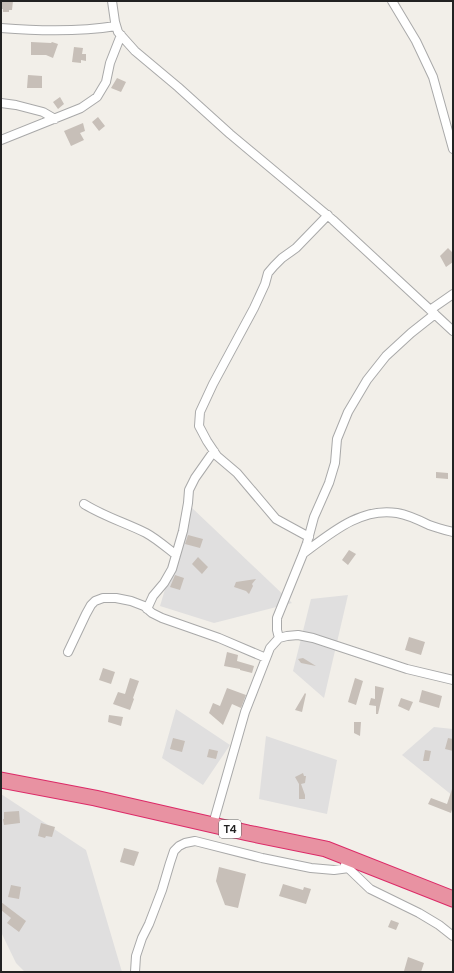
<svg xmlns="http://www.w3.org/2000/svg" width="454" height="973" font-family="'DM Sans',sans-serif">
<rect width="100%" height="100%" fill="#f2efe9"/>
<path fill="#e0dfdf" d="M190 506 292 603 214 623 160 606Z
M348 595 324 698 293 671 311 599Z
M176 709 230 745 203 785 162 758Z
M434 727 453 729V796L402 755Z
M266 736 337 760 327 814 259 799Z
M1 794 86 850 122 972H25L16 963 1 932Z"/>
<path fill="#c7bfb8" d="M1 1H13L12 10H9V12H3V9H1Z
M31 42 51 43 52 42 58 44 53 58 46 55H31Z
M74 47 83 48 82 54H86V61L81 60V63L72 62Z
M28 75 42 76V88H27Z
M117 78 126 82 121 92 111 88Z
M60 97 64 104 58 109 53 102Z
M98 117 105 126 99 131 92 122Z
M83 123 85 131 80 133 84 140 71 146 64 131Z
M448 248 453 253V262L446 267 440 256Z
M436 472 448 473V479L436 478Z
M188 535 203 539 200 548 185 544Z
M349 550 356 554 348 565 342 560Z
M198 557 208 567 202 574 192 564Z
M175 575 184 578 180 590 170 587Z
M256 579 252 584 253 586 249 594 246 591 234 587 236 582Z
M409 637 425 642 421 655 405 650Z
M227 652 238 655 237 661 254 666 252 673 240 670V669L224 666Z
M303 658 316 666 301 663 298 659Z
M103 668 115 672 111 684 99 680Z
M130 678 139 681 133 698 134 699 130 710 113 704 118 692 125 694Z
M355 678 363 681 356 705 348 702Z
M375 686 384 688 378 714H376V706L369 705 371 698 375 699Z
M227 688 246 695 241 708 232 704 223 725 209 713 213 703 220 706Z
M422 690 442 696 439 708 419 702Z
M305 693 306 694 302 712 295 710Z
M401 698 413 702 409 711 398 706Z
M109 715 123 717 121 726 108 722Z
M354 722H361L360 736 354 733Z
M173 738 185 741 182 752 170 749Z
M448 738 453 739V751L445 749Z
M209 749 218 751 216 759 207 757Z
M425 750 431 751 429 761H423Z
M303 773 304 776H306L305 783 301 784 305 795V799H299V784L295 777Z
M452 789 453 806 451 813 428 804 431 798 447 804Z
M19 811 20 823 4 825 3 819H4V812Z
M41 823 55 827 52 837 46 836 45 838 38 836Z
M124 848 139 852 134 866 120 862Z
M219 867 246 874 238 908 225 905 216 881Z
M283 884 303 890 304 887 311 889 306 904 279 896Z
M11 885 21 887 19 899 8 897Z
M1 902 26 921 19 932 7 923 11 918 1 910Z
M391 920 399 923 396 930 388 927Z
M408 957 424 963 421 972H407L404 971Z"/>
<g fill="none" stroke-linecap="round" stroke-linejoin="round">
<g stroke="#a9a9a9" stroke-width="10">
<path id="street" d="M112 1 115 22 118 32 135 51 178 87 230 134 333 220 453 331
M392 1 416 41 433 77 453 149
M1 28C39 31 79 32 116 26
M1 103 16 105 43 112 55 119
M1 140 81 108 97 97 106 82 110 63 121 35
M430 310 453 294
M84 504C103 516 126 523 146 533 157 539 167 548 176 555
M309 537 276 519 237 473 217 456 207 441 199 426 200 412 213 384 254 308 265 284 268 273 274 266 282 258 296 248 328 215
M304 553C331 533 361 507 397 513 409 515 419 520 429 525 437 528 445 530 453 532
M147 609 153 596 164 583 172 569 183 531 188 503 189 490 195 478 214 451
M279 638 277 630V618L303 554 307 543 314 517 329 483 335 463 337 439 348 412 367 380 386 356 411 333 435 314
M68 652 86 614 91 605 95 601 103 598H116L131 601 144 606 152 613 162 618 219 638 266 658
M213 824 245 712 270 648 279 638 287 636 298 635 313 638 407 669 453 680
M345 865 370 889 419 913 439 925 453 936
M135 972 136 956 142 938 149 924 162 890 170 863 174 851 179 846 185 843 195 841 262 858 311 868 334 870 349 868"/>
</g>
<g stroke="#dc2a67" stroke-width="17">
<path id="highway" d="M1 780 95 798 248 833 326 849 453 899"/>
</g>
<use href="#street" stroke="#fff" stroke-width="8"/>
<use href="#highway" stroke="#e892a2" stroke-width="15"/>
</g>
<g text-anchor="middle" stroke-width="3" stroke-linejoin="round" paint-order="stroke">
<rect fill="#fff" stroke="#646464" stroke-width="1" x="219" y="820" width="22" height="18" rx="3"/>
<g font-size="11" font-weight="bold" fill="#222">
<text x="230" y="833">T4</text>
</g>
</g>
<rect width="454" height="973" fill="none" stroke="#222222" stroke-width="4"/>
</svg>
